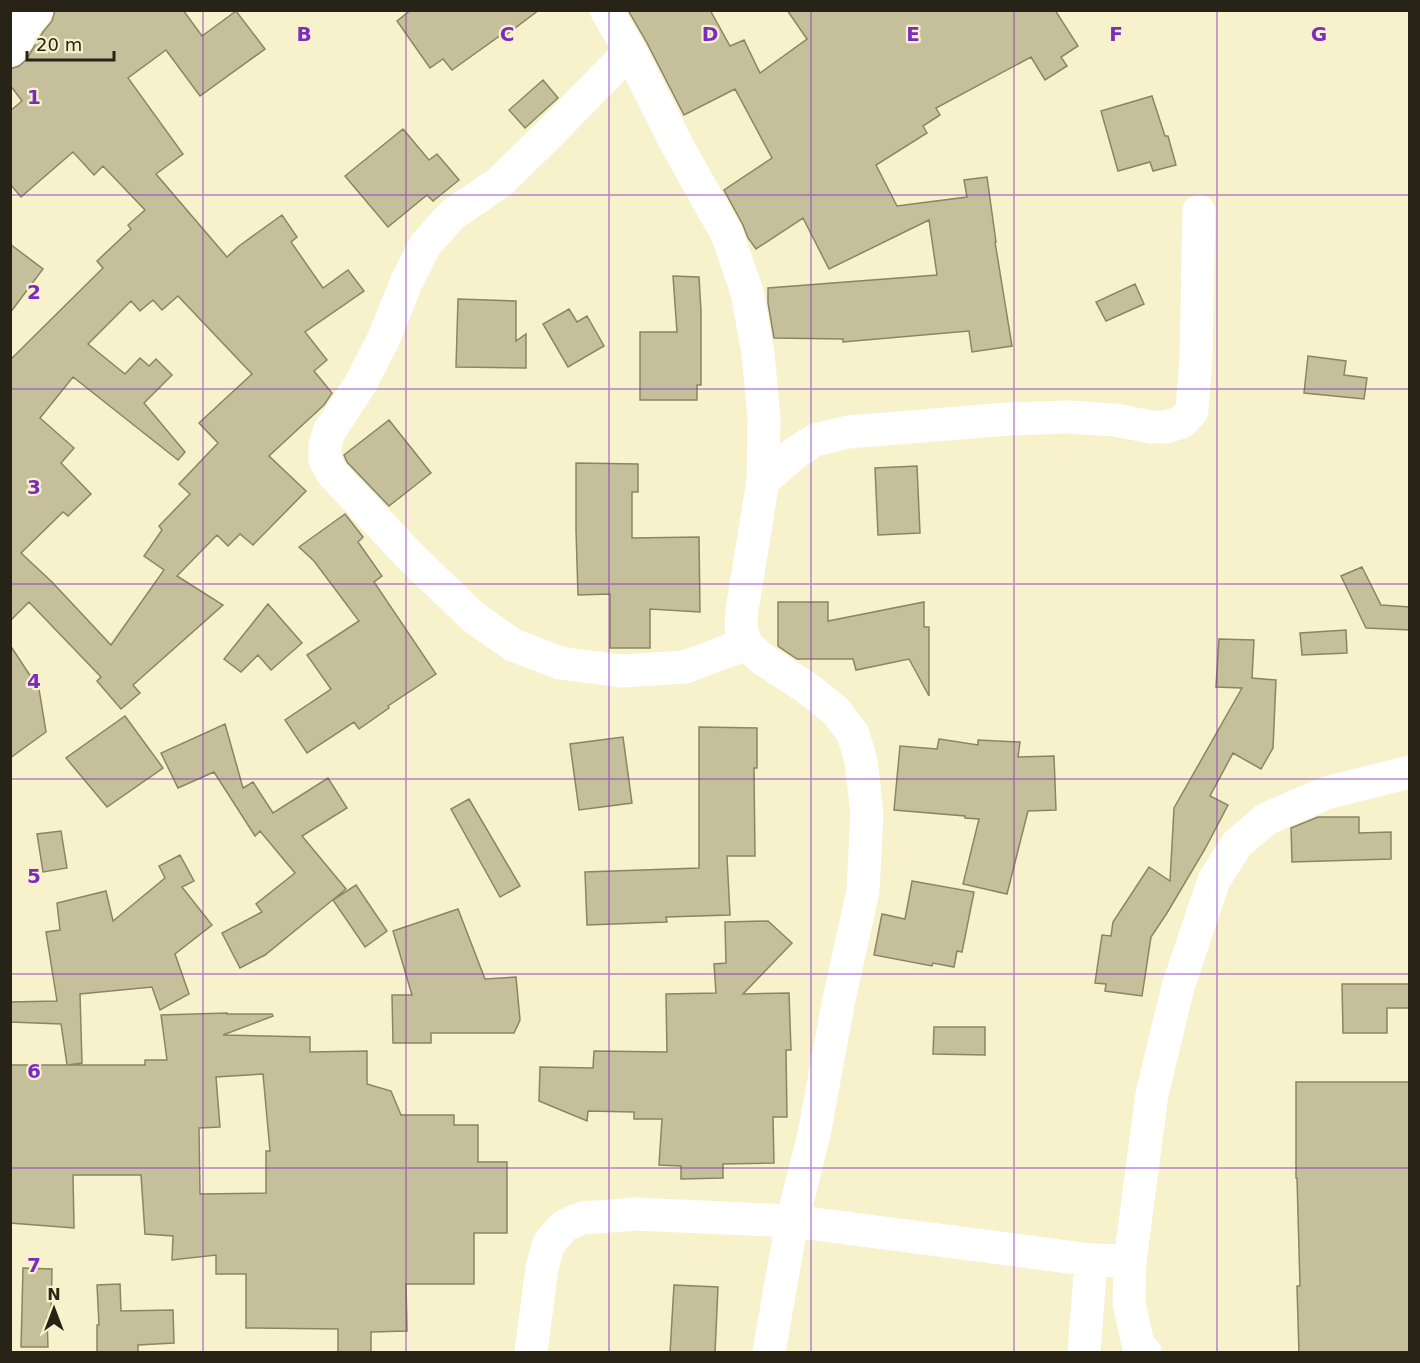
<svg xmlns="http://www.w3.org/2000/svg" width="1420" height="1363" font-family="'DejaVu Sans',sans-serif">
<rect width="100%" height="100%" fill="#f7f1cc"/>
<path fill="#c5bf9c" stroke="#8b8563" stroke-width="1.5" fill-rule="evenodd" d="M55 10H183L202 36 236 11 265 49 200 96 166 50 128 78 183 154 156 174 227 257 239 246 282 215 297 237 291 242 323 288 348 270 364 291 305 332 327 360 314 371 332 393 324 405 269 456 306 491 253 545 240 534 228 546 217 535 177 576 223 605 133 685 140 693 121 709 97 681 101 677 29 602 10 621V360L103 268 97 261 131 229 128 225 145 210 103 166 94 175 73 152 21 197 10 184V111L22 101 10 85V69L19 66 26 60 43 32 52 21ZM178 296 252 374 199 423 218 443 179 484 190 494 159 526 162 530 144 556 164 570 111 645 52 582 21 553 63 512 68 516 91 494 61 463 74 448 40 418 73 377 178 460 185 452 144 403 172 375 156 359 149 366 140 358 125 374 88 344 131 301 140 311 153 300 162 310Z
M411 10H539L503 37 501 35 452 70 443 59 430 68 397 21Z
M628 10H710L730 46 744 40 760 73 807 39 787 10H1055L1078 46 1061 57 1067 66 1045 80 1031 57 936 108 940 115 923 126 927 133 876 165 897 206 967 197 964 180 987 177 996 242H995L1012 346 972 352 969 331 843 342V339L774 338 768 303V288L937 275 929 220 829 269 803 218 756 249 748 238 743 225 724 190 772 158 735 89 684 115 647 43Z
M543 80 558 98 525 128 509 110Z
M1152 96 1165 136H1168L1176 165 1153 171 1150 162 1118 171 1101 111Z
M403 129 429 160 437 154 459 180 433 201 427 195 388 227 345 176Z
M10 244 43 269 10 313Z
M673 276 699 277 701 311V385H697V400H640V332H677Z
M1135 284 1144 304 1106 321 1096 302Z
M458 299 516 301V341L526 334V368L456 367Z
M569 309 577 322 587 316 604 346 568 367 543 324Z
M1308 356 1346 361 1344 375 1367 378 1364 399 1304 393Z
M389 420 431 473 389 506 347 462 344 455Z
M576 463 638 464V492H632V538L699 537 700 612 650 609V648H610V594L578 595 576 530Z
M917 466 920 533 878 535 875 468Z
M345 514 363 537 358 542 382 576 374 582 436 674 388 706 389 708 359 729 354 722 307 753 285 720 331 689 307 655 359 621 314 561 299 547Z
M1362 567 1381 605 1410 607V630L1366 628 1341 576Z
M778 602H828V621L924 602V627H929V696L909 659 856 670 853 659H797L778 646Z
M268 604 302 643 271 670 258 655 241 672 224 659Z
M1346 630 1347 653 1302 655 1300 633Z
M1219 639 1254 640 1252 678 1276 680 1273 748 1261 769 1233 753 1210 796 1228 805 1205 849 1167 913 1151 937 1142 996 1105 991 1106 984 1095 983 1102 935 1111 936 1113 922 1149 867 1170 881 1174 808 1242 688 1216 687Z
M10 645 39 689 46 732 10 758Z
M125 716 163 768 107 807 66 758Z
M225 724 243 788 253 782 273 813 328 778 347 808 302 836 346 889 265 955 240 968 222 933 262 912 256 904 295 873 260 831 255 836 214 772 178 788 161 753Z
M699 727 757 728V768H754L755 856H727L730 915 666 917 667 922 587 925 585 872 699 868Z
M623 737 632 803 579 810 570 744Z
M939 739 978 745V740L1020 742 1018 757 1054 756 1056 810 1028 811 1007 894 963 884 979 819 965 818V816L894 810 900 746 937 749Z
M469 799 520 886 500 897 451 809Z
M1318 817H1359V833L1391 832V859L1292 862 1291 828Z
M61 831 67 868 43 872 37 834Z
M180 855 194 881 182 887 212 925 175 954 189 994 160 1010 152 987 80 994 82 1063 68 1065H145V1060H167L161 1015 227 1013V1014H272L273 1016 223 1035 310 1037V1052L367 1051V1084L391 1091 401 1115H454V1125H478V1162H507V1233H474V1284H406L407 1331 371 1332V1353H338V1329L246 1328V1274H216V1255L172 1260 173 1236 145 1234 141 1175H73L74 1228 10 1223V1065H67L61 1024 10 1022V1002L57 1001 46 932 60 930 57 903 106 891 113 921 165 878 159 866ZM263 1074 270 1151H266V1193L200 1194 199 1128 220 1127 216 1077Z
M912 881 974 892 962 952 957 951 954 967 933 963 932 966 874 955 882 914 905 919Z
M356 885 387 931 365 947 333 900Z
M458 909 485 979 516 977 520 1020 514 1033H431V1043H393L392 995H412L393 931Z
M768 921 792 943 743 994 789 993 791 1050H786L787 1117H773L774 1163 723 1164V1178L681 1179V1166L659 1165 662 1119H634V1112L588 1111 587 1121 539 1101 540 1067 593 1068 594 1051 667 1052 666 994 716 993 714 964 726 963 725 922Z
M1342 984H1410V1008H1387V1033H1343Z
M934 1027H985V1055L933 1054Z
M1296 1082H1410V1353H1299L1297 1286H1300L1297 1178H1296Z
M23 1268 52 1269 51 1317H47L48 1347H21Z
M120 1284 121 1311 173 1310 174 1343 138 1345V1353H97V1325H99L97 1285Z
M674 1285 718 1287 715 1353H670Z"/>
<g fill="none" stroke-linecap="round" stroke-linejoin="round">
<path stroke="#fff" stroke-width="33" d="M10 50 28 21 37 10
M630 51 549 134 501 181 452 215 425 245 406 283 383 340 361 383 329 432 325 445V460L332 473 408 554 472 616 513 645 560 663 622 671 685 667 746 644
M763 481 795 453 815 440 848 432 1008 419 1069 417 1115 420 1151 427H1166L1182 422 1192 411 1196 357 1199 211
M531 1352 542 1268 549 1243 564 1226 582 1218 636 1214 792 1221 1091 1260 1130 1261
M1084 1352 1091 1260"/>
<path stroke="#fff" stroke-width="33" d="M606 10 630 51 677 145 727 234 747 292 758 353 764 417 763 481 742 610 741 628 746 644 761 658 807 688 836 711 853 734 861 761 867 813 863 891 838 1004 814 1135 792 1221 769 1352
M1145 1352 1138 1344 1129 1303 1130 1261 1152 1094 1178 987 1214 880 1237 844 1266 819 1326 793 1410 772"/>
</g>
<path fill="none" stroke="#7b2cbf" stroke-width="1.5" stroke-opacity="0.55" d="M203 10V1352M406 10V1352M609 10V1352M811 10V1352M1014 10V1352M1217 10V1352M10 195H1410M10 389H1410M10 584H1410M10 779H1410M10 974H1410M10 1168H1410"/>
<g font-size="20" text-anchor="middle" font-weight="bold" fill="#7b2cbf" stroke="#f7f1cc" stroke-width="4.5" stroke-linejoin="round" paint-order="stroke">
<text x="304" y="41">B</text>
<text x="507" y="41">C</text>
<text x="710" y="41">D</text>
<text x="913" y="41">E</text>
<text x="1116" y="41">F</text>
<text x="1319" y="41">G</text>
<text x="34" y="104">1</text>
<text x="34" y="299">2</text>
<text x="34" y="494">3</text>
<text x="34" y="688">4</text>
<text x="34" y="883">5</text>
<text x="34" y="1078">6</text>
<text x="34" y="1272">7</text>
</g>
<rect width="1420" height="1363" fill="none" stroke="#272417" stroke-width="24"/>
<g transform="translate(54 1309)" stroke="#f7f1cc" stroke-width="4.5" paint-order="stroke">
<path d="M0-4.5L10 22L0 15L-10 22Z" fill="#272417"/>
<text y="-9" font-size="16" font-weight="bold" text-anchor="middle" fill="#272417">N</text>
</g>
<path d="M27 51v9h87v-9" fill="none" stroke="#272417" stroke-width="3"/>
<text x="36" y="51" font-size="18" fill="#272417" stroke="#f7f1cc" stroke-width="4.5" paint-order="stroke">20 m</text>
</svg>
